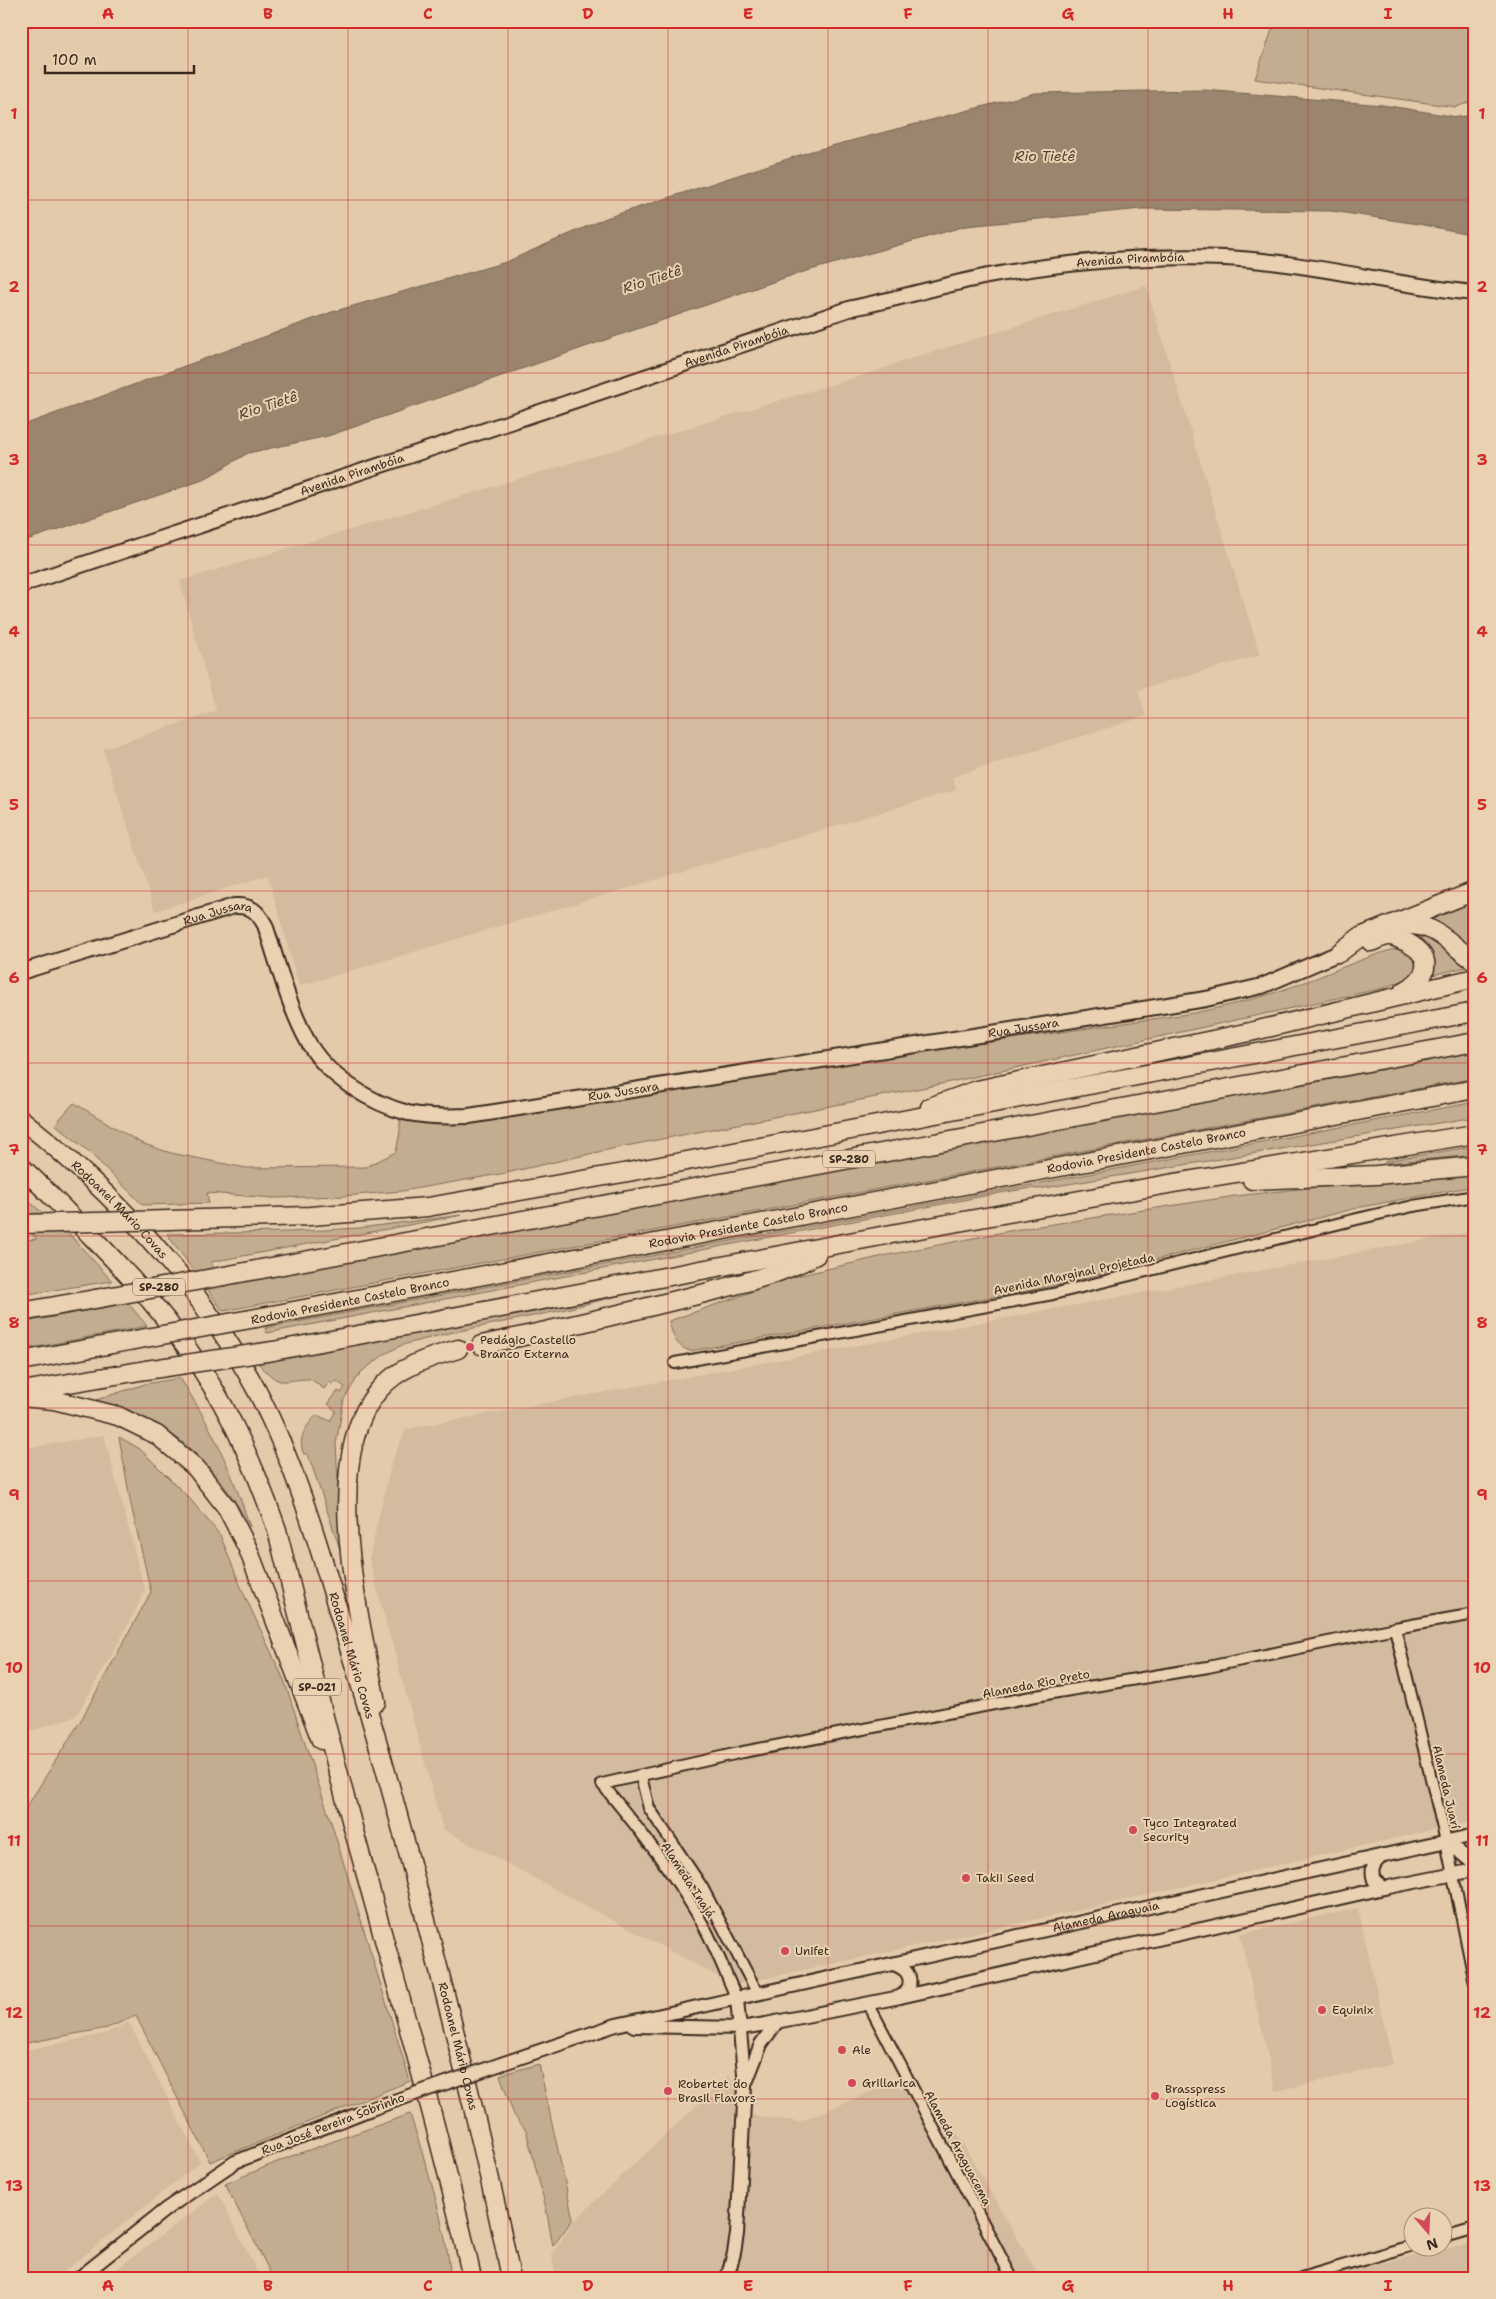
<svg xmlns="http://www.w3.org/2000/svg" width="1496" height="2299" font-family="'Shantell Sans',sans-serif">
<rect width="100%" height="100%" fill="#e2caab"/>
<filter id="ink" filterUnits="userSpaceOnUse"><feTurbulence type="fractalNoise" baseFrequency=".02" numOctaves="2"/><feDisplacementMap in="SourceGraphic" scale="10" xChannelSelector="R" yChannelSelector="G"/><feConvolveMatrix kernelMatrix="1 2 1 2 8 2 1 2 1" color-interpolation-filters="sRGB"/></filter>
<g filter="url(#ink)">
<path fill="#d2bb9e" d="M1146 286 1260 655 1138 690 1146 716 952 777 956 790 299 986 268 875 155 911 103 749 216 711 180 581 877 371 900 362Z
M1475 1231V1820L1094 1907 734 1985 443 1829 369 1559 392 1461 406 1429Z
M104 1435 145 1591 119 1642 76 1716 21 1734V1449Z
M1358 1908 1393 2064 1276 2091 1240 1934Z
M129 2022 200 2162 56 2278H21V2051L104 2034Z
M729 2075 749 2115 799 2122 892 2083 944 2111 1040 2278H556L552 2255 573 2222Z
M218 2193 260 2278H105L114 2271Z
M1475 2242V2278H1316Z"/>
<path fill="#c3ad91" stroke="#7f6c58" d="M1275 21H1475V100L1456 107 1255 79Z
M1475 899V953L1441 924 1429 919Z
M1428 932 1471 966 1432 975C1434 956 1429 941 1411 933Z
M1394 949 1410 950 1418 963 1412 977 1384 988 927 1087 616 1148 506 1173 402 1191 344 1196 273 1198 207 1193 209 1203 143 1205 88 1151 55 1124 74 1103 141 1143 171 1153 246 1168 366 1167 396 1152 400 1132V1114L432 1122 1194 1013C1233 1005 1271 995 1308 981 1337 970 1363 958 1394 949Z
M1475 1051V1078L223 1311 167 1234 289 1232 359 1228 462 1215 211 1262 222 1285Z
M1475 1102V1117L1038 1189 1031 1188 1000 1193 267 1333 265 1328Z
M1475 1146V1155L1385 1163V1161Z
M1475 1170V1186L1361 1207 1054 1286 690 1351C675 1346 673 1336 669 1321L746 1294 771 1282 888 1255 1014 1230 1235 1196Z
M21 1195 72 1237 112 1281 21 1295V1240L37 1239 21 1224Z
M649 1288 558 1311 449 1333 402 1345 385 1354 361 1372 344 1399 336 1444 342 1555 308 1454H304C297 1440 305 1426 317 1415L330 1421 336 1411 328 1404 338 1391 341 1393 345 1387 336 1381 333 1384 329 1382 324 1389 311 1379C279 1379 283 1390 258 1363L363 1344 399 1336Z
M128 1303 147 1326 21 1350V1323Z
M180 1378C212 1427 232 1471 250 1527 215 1462 169 1419 96 1400L145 1384Z
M119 1437 140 1449 190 1499 220 1535 243 1592 284 1680 332 1825 410 2081 210 2162 136 2016 107 2028 21 2044V1816L81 1720 151 1592 131 1505Z
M539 2064 573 2219 553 2246 546 2208 526 2130 514 2115 500 2075Z
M410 2114C427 2168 445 2222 451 2278H273L225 2184 289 2157Z"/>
<path fill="#9a856e" stroke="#74614e" d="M1204 90 1383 105 1457 117 1475 115V235L1418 224 1332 211 1142 209 966 226 793 275 328 436 248 453 203 480 21 542V426L332 312 506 262 606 218 812 151 1035 93Z"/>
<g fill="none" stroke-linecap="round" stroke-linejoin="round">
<g stroke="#3b2a1e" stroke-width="14">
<path id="minor" d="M675 1363 1053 1294 1357 1219 1413 1206 1475 1196
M1395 1628 1446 1841 1475 1983
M641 1777 649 1808 702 1887 758 1994
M737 1999C727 1977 718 1954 707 1932 679 1879 640 1830 602 1784L743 1752 1052 1693 1208 1667 1395 1628 1475 1614
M868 2003 1012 2278
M1444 2237 1475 2228
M1301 2278 1414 2245"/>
</g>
<g stroke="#3b2a1e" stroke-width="16">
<g id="tertiary">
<path d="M1446 1841 1475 1865"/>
<path d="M1383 1855C1374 1863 1370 1868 1374 1880L1384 1888"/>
<path d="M893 1964C906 1968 913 1976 908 1990L900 1997"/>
<path d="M634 2026 741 2028 766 2024 900 1997 1384 1888 1475 1870"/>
<path id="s1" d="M504 2063 616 2025 1475 1835"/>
<path d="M747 2080 761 2044 777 2022"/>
<path d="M79 2278 166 2209 235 2162 371 2109"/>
<path d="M727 2278 734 2253 737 2234 745 2085 737 1999"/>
</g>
</g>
<g stroke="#3b2a1e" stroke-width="18">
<g id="secondary">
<path id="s2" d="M21 585 852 308C898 299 942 285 988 276 1065 262 1146 255 1225 258 1309 262 1391 285 1475 293"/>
<path id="s3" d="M21 972 234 906C251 905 257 911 265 925 278 963 288 1005 307 1040 325 1075 370 1103 408 1113 428 1117 448 1117 469 1116L1206 999 1262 986 1339 953"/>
</g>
</g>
<g stroke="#3b2a1e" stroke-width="21">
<g id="motorway">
<path d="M1397 925C1438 922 1444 941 1475 961"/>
<path d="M1371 942C1376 940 1384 936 1389 936 1395 936 1402 940 1408 943 1436 958 1427 979 1403 992"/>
<path d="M1339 953 1360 937 1475 891"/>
<path d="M930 1107 977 1090 1250 1032 1475 978"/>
<path id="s4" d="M21 1119C115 1194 200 1284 257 1391 302 1477 326 1572 354 1664 385 1763 411 1863 437 1963 464 2068 490 2172 511 2278"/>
<path d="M21 1167C37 1181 52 1197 67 1212 122 1266 176 1324 215 1391 241 1435 260 1481 277 1530 301 1626 325 1723 351 1820 392 1972 438 2123 472 2278"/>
<path d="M1252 1180 1376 1175 1475 1166"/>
<path d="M169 1220 310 1216 428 1207 623 1173 1475 1012"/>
<path d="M224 1276 1475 1042"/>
<path d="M21 1312 95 1299"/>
<path id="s5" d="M256 1318 1475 1089"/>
<path d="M481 1345C554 1330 625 1313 697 1295 736 1285 780 1275 816 1255"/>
<path d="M273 1351 897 1233 1174 1183 1475 1134"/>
<path d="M21 1361 129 1341"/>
<path d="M22 1391 146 1370"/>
<path d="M21 1397 54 1400 118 1416 157 1435 196 1468 227 1508 248 1549 321 1740"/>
<path d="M376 1702C360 1618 319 1461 378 1391 398 1367 430 1357 458 1349"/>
</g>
</g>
<use href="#minor" stroke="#e9d1b1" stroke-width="10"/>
<use href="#tertiary" stroke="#e9d1b1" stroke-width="12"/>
<use href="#secondary" stroke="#e9d1b1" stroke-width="14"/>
<use href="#motorway" stroke="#e9d1b1" stroke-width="18"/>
<g stroke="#3b2a1e" stroke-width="16" stroke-linecap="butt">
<path id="tertiary-bridge" d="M371 2109 504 2063"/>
</g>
<g stroke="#3b2a1e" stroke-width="21" stroke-linecap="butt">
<path id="motorway-bridge" d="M21 1224 169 1220
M95 1299 224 1276
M129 1341 256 1318
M146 1370 273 1351"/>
</g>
<use href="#tertiary-bridge" stroke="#e9d1b1" stroke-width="12"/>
<use href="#motorway-bridge" stroke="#e9d1b1" stroke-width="18"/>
</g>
</g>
<path fill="none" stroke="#d62828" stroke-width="1" stroke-opacity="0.55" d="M188 21V2278M348 21V2278M508 21V2278M668 21V2278M828 21V2278M988 21V2278M1148 21V2278M1308 21V2278M21 200H1475M21 373H1475M21 545H1475M21 718H1475M21 891H1475M21 1063H1475M21 1236H1475M21 1408H1475M21 1581H1475M21 1754H1475M21 1926H1475M21 2099H1475"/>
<g fill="#d1495b" stroke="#e9d1b1" stroke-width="2">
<circle cx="470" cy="1347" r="5"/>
<circle cx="1133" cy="1830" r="5"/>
<circle cx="966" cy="1878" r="5"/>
<circle cx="785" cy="1951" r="5"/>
<circle cx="1322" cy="2010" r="5"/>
<circle cx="842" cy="2050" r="5"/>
<circle cx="852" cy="2083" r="5"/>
<circle cx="668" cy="2091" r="5"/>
<circle cx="1155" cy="2096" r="5"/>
</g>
<g text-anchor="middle" stroke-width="4" stroke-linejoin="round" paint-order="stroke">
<g fill="#e9d1b1" stroke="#6f5c4a" stroke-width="1">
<rect x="823" y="1150.5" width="52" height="17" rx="4"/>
<rect x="133" y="1278.5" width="52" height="17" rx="4"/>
<rect x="293" y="1678.5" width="48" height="17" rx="4"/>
</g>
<g font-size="11" font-weight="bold" fill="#3b2a1e">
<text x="849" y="1163">SP-280</text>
<text x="159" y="1291">SP-280</text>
<text x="317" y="1691">SP-021</text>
</g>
<g font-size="12" fill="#3b2a1e" stroke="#e9d1b1">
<text dy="4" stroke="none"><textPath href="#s2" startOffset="1159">Avenida Pirambóia</textPath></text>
<text dy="4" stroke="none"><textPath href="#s2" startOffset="754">Avenida Pirambóia</textPath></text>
<text dy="4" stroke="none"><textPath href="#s2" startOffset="349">Avenida Pirambóia</textPath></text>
<text dy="4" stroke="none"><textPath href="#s3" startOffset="206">Rua Jussara</textPath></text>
<text dy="4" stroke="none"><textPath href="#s3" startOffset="1135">Rua Jussara</textPath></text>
<text dy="4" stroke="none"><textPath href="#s3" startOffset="730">Rua Jussara</textPath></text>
<text dy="4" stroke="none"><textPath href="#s5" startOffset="906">Rodovia Presidente Castelo Branco</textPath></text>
<text dy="4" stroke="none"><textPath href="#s4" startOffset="134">Rodoanel Mário Covas</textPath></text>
<text dy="4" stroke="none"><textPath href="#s5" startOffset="501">Rodovia Presidente Castelo Branco</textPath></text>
<text transform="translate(1074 1274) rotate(-12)" y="4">Avenida Marginal Projetada</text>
<text transform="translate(350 1301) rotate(-11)" y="4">Rodovia Presidente Castelo Branco</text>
<text dy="4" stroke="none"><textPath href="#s4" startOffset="644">Rodoanel Mário Covas</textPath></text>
<text transform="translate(1036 1684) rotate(-11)" y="4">Alameda Rio Preto</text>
<text transform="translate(1446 1787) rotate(77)" y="4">Alameda Juarí</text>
<text transform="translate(688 1880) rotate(57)" y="4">Alameda Inajá</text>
<text dy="4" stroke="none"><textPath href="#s1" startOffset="620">Alameda Araguaia</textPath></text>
<text dy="4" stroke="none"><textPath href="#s4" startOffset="1049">Rodoanel Mário Covas</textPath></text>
<text transform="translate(333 2124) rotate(-21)" y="4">Rua José Pereira Sobrinho</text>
<text transform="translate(958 2148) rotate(62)" y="4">Alameda Araguacema</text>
</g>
<g font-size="12" fill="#3b2a1e" stroke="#e9d1b1" text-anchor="start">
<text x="480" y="1344">Pedágio Castello<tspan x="480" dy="14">Branco Externa</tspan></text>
<text x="1143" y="1827">Tyco Integrated<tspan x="1143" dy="14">Security</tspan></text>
<text x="976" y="1882">Takii Seed</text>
<text x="795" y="1955">Unifet</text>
<text x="1332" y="2014">Equinix</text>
<text x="852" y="2054">Ale</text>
<text x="862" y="2087">Grillarica</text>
<text x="678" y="2088">Robertet do<tspan x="678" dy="14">Brasil Flavors</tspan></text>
<text x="1165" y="2093">Brasspress<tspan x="1165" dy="14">Logística</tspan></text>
</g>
<g font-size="14" font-style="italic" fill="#534132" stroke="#e9d1b1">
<text x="1045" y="161">Rio Tietê</text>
<text transform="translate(652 279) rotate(-18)" y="5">Rio Tietê</text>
<text transform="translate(268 405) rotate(-18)" y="5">Rio Tietê</text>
</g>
</g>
<rect width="1496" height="2299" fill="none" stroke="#e9d1b1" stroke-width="55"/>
<g transform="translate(1428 2232) rotate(161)"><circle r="24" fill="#e9d1b1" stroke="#a38e76"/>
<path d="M0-4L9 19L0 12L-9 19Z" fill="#d1495b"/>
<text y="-8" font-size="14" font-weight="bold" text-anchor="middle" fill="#3b2a1e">N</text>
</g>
<path d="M45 65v8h149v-8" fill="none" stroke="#3b2a1e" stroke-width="2.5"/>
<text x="52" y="65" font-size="15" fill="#3b2a1e" stroke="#e9d1b1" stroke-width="4" paint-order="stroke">100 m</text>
<rect x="28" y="28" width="1440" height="2244" fill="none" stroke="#d62828" stroke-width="2"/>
<g font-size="16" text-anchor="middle" font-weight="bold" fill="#d62828">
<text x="108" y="19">A</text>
<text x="268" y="19">B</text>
<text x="428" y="19">C</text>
<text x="588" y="19">D</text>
<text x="748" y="19">E</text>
<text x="908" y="19">F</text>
<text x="1068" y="19">G</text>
<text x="1228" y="19">H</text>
<text x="1388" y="19">I</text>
<text x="14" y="119">1</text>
<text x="1482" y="119">1</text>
<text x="14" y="292">2</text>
<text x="1482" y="292">2</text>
<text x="14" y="465">3</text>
<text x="1482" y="465">3</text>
<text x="14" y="637">4</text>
<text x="1482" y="637">4</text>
<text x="14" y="810">5</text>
<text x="1482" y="810">5</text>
<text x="14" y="983">6</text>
<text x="1482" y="983">6</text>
<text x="14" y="1155">7</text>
<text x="1482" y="1155">7</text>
<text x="14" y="1328">8</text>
<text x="1482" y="1328">8</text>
<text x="14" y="1500">9</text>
<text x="1482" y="1500">9</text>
<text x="14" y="1673">10</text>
<text x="1482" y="1673">10</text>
<text x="14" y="1846">11</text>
<text x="1482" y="1846">11</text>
<text x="14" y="2018">12</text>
<text x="1482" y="2018">12</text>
<text x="14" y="2191">13</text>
<text x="1482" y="2191">13</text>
<text x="108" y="2291">A</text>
<text x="268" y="2291">B</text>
<text x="428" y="2291">C</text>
<text x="588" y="2291">D</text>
<text x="748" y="2291">E</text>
<text x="908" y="2291">F</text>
<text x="1068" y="2291">G</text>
<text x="1228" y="2291">H</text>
<text x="1388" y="2291">I</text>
</g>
</svg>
